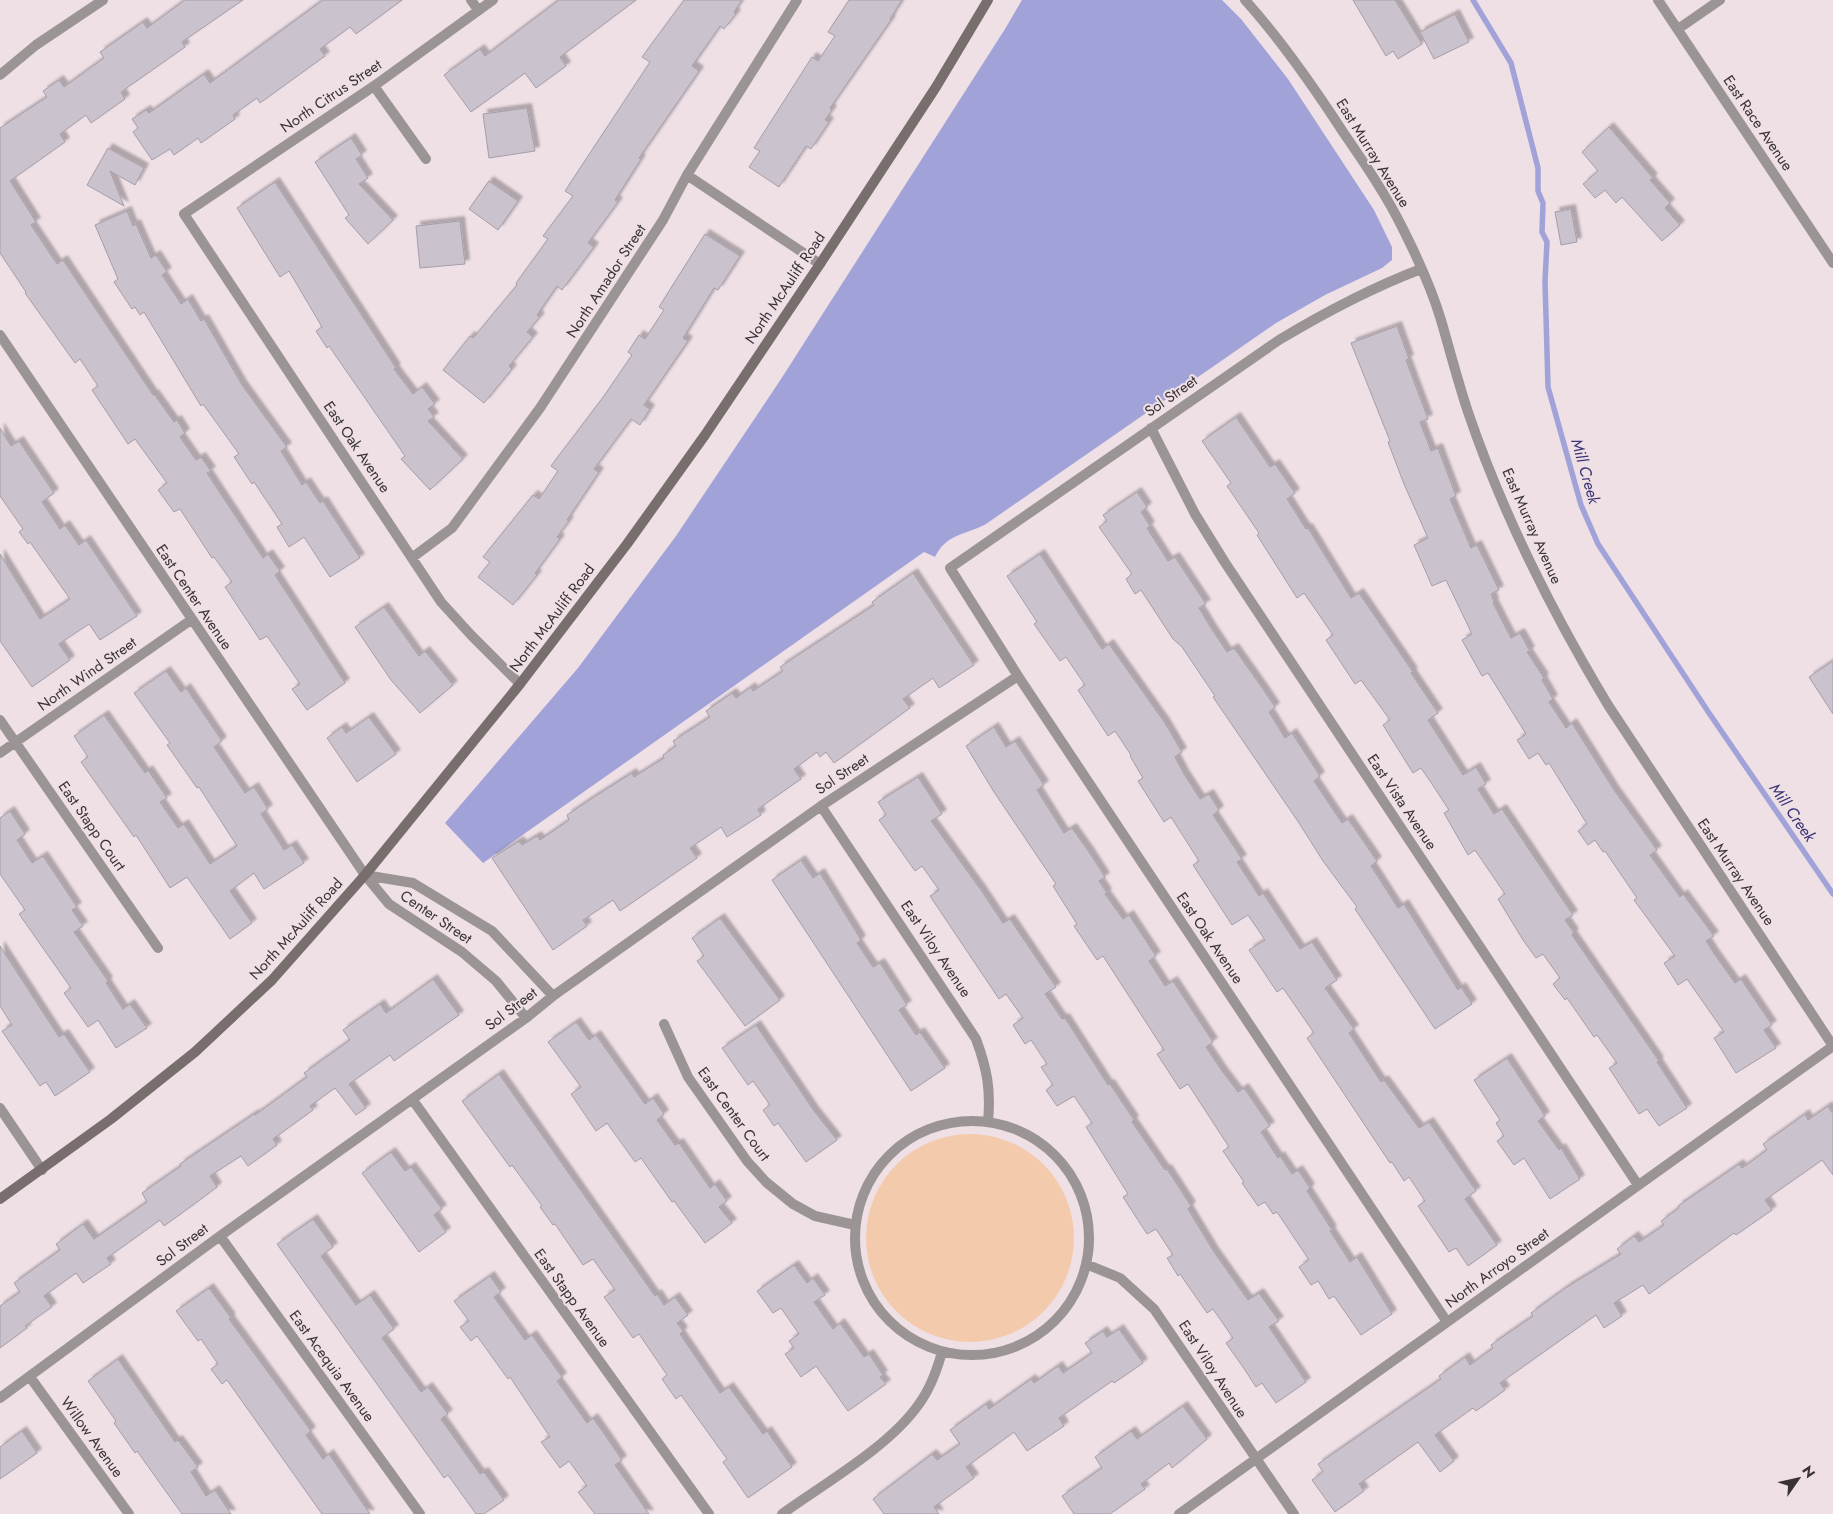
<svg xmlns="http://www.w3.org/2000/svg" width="1833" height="1514" font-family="Jost,sans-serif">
<defs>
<filter id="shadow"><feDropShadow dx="4.5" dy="-4.5" stdDeviation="1" flood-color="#0004"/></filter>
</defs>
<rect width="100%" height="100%" fill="#efe0e6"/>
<path fill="#f3caac" d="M866 1238a104 104 0 1 1 208 0a104 104 0 1 1-208 0Z"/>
<path fill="#a1a2d8" d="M1022 0H1222L1241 19 1288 79 1374 210 1392 247V260L1382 268 1325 295 1276 323 986 524C965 535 946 534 935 557L924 552 483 863 445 823 578 668 676 536 781 379 1005 29Z"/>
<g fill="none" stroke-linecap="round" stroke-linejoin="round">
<path stroke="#a1a2d8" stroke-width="5.5" d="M1473 0 1511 63 1538 168V191L1543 203 1542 232 1547 242 1545 281 1548 387 1581 505 1598 544 1709 713 1833 894"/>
</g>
<path fill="#cac2cd" stroke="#a59da8" filter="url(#shadow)" d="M185 0H243L182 42 185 47 121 92 125 99 91 123 86 115 60 134 65 142 10 181 36 222 31 225 57 264 63 260 153 395 154 394 174 422 177 420 185 433 180 437 196 460 201 457 211 471 207 473 263 558 268 554 280 571 275 575 345 683 307 710 292 689 300 684 267 636 260 640 225 587 232 582 214 557 212 558 180 509 174 512 158 490 167 483 135 439 128 444 92 390 98 386 80 359 75 363 25 293 26 292 0 253V128L47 97 43 91 59 80 64 87 104 58 100 52 143 22 147 28Z
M323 0H402L356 34 350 27 320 49 325 56 260 103 257 98 233 115 235 119 201 143 198 138 174 155 170 149 152 160 133 132 138 128 132 119 146 110 149 113 204 74 210 83Z
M559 0H636L560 57 566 66 536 88 525 73 471 112 444 75 480 49 485 56Z
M684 0H742L734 12 736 14 724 29 720 26 692 66 699 71 639 158 641 159 615 200 618 202 588 243 594 247 562 290 557 286 537 315 540 317 527 332 533 337 509 366 512 369 484 403 443 370 470 336 473 338 517 285 516 283 548 239 543 236 573 196 565 191 650 62 642 57Z
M849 0H902L890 19 891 20 830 108 832 110 825 120 829 122 811 149 806 146 779 187 749 167 760 151 754 148 812 57 818 61 835 36 828 32Z
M1353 0H1395L1422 44 1398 59 1393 51 1386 56Z
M1455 14 1469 42 1434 59 1420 32Z
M527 108 535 151 489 158 483 114Z
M1609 127 1653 178 1650 180 1670 203 1665 208 1680 225 1662 241 1622 197 1616 203 1605 190 1595 198 1583 184 1598 171 1582 152Z
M351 138 362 155 356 159 368 178 359 184 393 220 368 244 345 218 349 215 315 162Z
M108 148 144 168 135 185 110 171 124 206 87 185Z
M489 181 518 201 498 230 469 209Z
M275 182 396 368 394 369 413 394 422 387 435 404 428 409 434 417 428 421 463 459 430 490 401 459 405 456 329 346 327 348 316 331 322 327 289 271 280 277 237 208Z
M1571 209 1577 242 1561 245 1555 212Z
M127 211 133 226 136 224 151 258 156 255 167 272 162 275 181 304 188 299 201 321 204 319 242 385 287 447 281 451 302 485 306 482 320 503 323 501 360 558 330 577 304 537 289 547 277 527 282 524 254 482 252 484 234 457 239 454 203 404 201 406 144 312 140 315 135 307 132 309 114 282 118 279 95 225Z
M460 221 465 264 420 268 416 226Z
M705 234 740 256 718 290 714 288 683 338 688 341 644 405 650 409 640 425 631 419 594 469 599 472 567 520 569 521 557 537 560 539 535 573 537 575 513 605 478 577 490 562 483 557 533 495 539 499 558 471 551 466 604 396 632 355 628 352 639 335 645 339 664 310 659 307Z
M1397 326 1409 359 1406 360 1428 419 1420 422 1431 451 1438 448 1456 496 1450 499 1471 548 1477 545 1499 590 1491 594 1494 602 1493 603 1511 638 1520 633 1530 651 1527 652 1544 678 1542 680 1553 699 1549 702 1566 728 1572 723 1614 790 1657 850 1650 855 1680 897 1683 894 1714 936 1706 941 1715 955 1735 983 1741 979 1772 1025 1764 1030 1776 1048 1736 1073 1714 1038 1724 1032 1687 979 1678 985 1664 963 1675 956 1634 900 1637 898 1605 851 1603 852 1595 840 1588 845 1578 831 1587 824 1549 763 1546 765 1538 753 1529 759 1517 740 1526 734 1488 673 1482 676 1462 640 1472 634 1446 580 1432 586 1414 545 1428 538 1404 484 1388 442 1390 441 1351 343Z
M1236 417 1270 467 1275 464 1295 493 1287 499 1306 529 1308 528 1351 598 1359 593 1413 672 1411 673 1438 713 1428 720 1463 775 1476 767 1486 784 1478 789 1494 814 1502 809 1573 915 1565 920 1574 933 1572 935 1659 1061 1657 1062 1687 1108 1659 1126 1647 1109 1639 1114 1609 1068 1617 1063 1597 1035 1594 1037 1567 998 1565 1000 1553 984 1560 978 1543 954 1536 958 1523 940 1498 899 1505 894 1475 850 1468 855 1444 813 1449 810 1430 781 1421 768 1413 773 1383 725 1390 720 1361 680 1355 684 1326 640 1333 635 1304 593 1297 598 1257 535 1259 533 1227 486 1231 483 1202 441Z
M0 428 11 446 19 441 54 493 42 502 60 529 65 525 79 545 86 540 137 616 100 640 89 624 59 644 70 660 32 687 0 641V554L40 619 70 599 30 542 28 544 19 532 23 529 0 496Z
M1137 492 1147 507 1141 512 1150 526 1147 528 1168 561 1175 557 1206 604 1199 608 1211 628 1227 652 1234 648 1263 689 1275 707 1269 712 1285 738 1292 733 1320 776 1314 781 1342 823 1348 819 1377 861 1371 866 1398 908 1404 904 1458 990 1461 987 1472 1004 1435 1029 1355 909 1357 907 1323 861 1299 823 1213 697 1215 696 1182 647 1173 639 1141 590 1135 594 1126 579 1132 574 1099 527 1107 521 1103 515Z
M1040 554 1102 649 1109 644 1165 723 1182 752 1175 757 1184 774 1200 799 1209 794 1219 810 1213 815 1242 859 1237 862 1259 896 1263 893 1300 949 1312 942 1337 980 1325 988 1354 1029 1349 1033 1381 1082 1384 1080 1419 1128 1429 1122 1476 1191 1465 1199 1497 1245 1468 1266 1456 1248 1449 1252 1439 1237 1418 1206 1425 1201 1409 1177 1404 1181 1392 1162 1390 1163 1307 1038 1314 1033 1283 988 1277 992 1249 950 1265 940 1248 915 1232 925 1193 865 1199 861 1171 817 1164 822 1138 781 1143 778 1130 756 1131 755 1115 731 1108 736 1078 690 1085 685 1066 657 1060 661 1034 624 1037 622 1007 576Z
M913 573 974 665 939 688 933 678 903 699 910 708 834 763 826 752 820 757 817 752 794 769 801 779 758 809 761 815 727 837 721 827 690 848 697 858 620 911 613 900 583 920 587 926 553 950 492 858 519 841 522 845 537 836 540 840 569 820 567 815 594 797 632 773 634 777 664 758 663 755 676 746 673 741 710 717 706 711 732 693 736 698 751 687 753 691 783 671 780 667 874 605 872 602Z
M384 607 419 656 425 651 453 685 420 713 391 680 355 627Z
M1833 661V714L1809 677Z
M166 671 181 692 186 688 222 741 214 747 245 793 254 787 268 809 261 814 284 850 292 845 304 863 264 889 254 873 230 891 252 923 230 939 187 877 170 888 136 835 134 837 81 762 88 757 74 736 104 715 145 773 148 770 167 798 160 802 178 828 184 824 210 864 237 846 199 787 197 788 174 755 167 745 170 743 134 693Z
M369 717 396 754 357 782 327 738 342 727 346 733Z
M994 727 1006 747 1015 741 1044 785 1037 790 1064 833 1072 828 1089 852 1105 877 1099 881 1107 893 1105 894 1123 919 1129 915 1156 956 1149 961 1165 986 1173 981 1213 1042 1206 1047 1222 1071 1238 1092 1244 1088 1270 1126 1261 1132 1278 1158 1280 1156 1292 1174 1298 1170 1310 1188 1307 1191 1332 1230 1330 1231 1350 1262 1357 1257 1392 1314 1361 1335 1334 1296 1329 1299 1318 1281 1311 1285 1299 1267 1309 1260 1277 1212 1273 1214 1265 1202 1258 1206 1242 1183 1244 1182 1223 1151 1229 1147 1188 1084 1180 1089 1157 1054 1164 1050 1103 956 1097 960 1074 926 1077 924 1053 886 1056 884 994 792 966 746Z
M918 777 942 814 931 821 981 890 1003 923 1010 919 1056 987 1045 994 1062 1019 1065 1018 1108 1085 1110 1084 1134 1120 1132 1122 1165 1170 1167 1169 1191 1206 1188 1209 1214 1252 1248 1300 1259 1293 1279 1321 1269 1327 1306 1382 1276 1403 1262 1383 1256 1387 1245 1370 1226 1343 1233 1338 1213 1309 1207 1313 1180 1274 1178 1276 1167 1258 1173 1255 1156 1229 1147 1234 1123 1197 1128 1194 1086 1127 1092 1123 1074 1096 1057 1106 1046 1090 1053 1085 1041 1067 1047 1064 1031 1040 1025 1044 1013 1025 1023 1018 1006 994 999 999 930 896 939 890 922 866 915 871 879 820 886 815 878 802Z
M10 811 25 834 17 840 32 863 43 856 77 907 72 910 83 926 74 932 108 981 106 983 123 1009 130 1004 147 1028 116 1048 98 1020 88 1027 64 993 71 988 19 914 25 910 0 874V818Z
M801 860 813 878 820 873 861 940 857 943 873 967 880 963 907 1005 899 1010 916 1035 920 1032 945 1068 911 1091 772 880Z
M720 918 780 1000 745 1026 697 961 704 956 692 938Z
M0 946 59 1037 64 1034 90 1072 55 1096 46 1082 40 1086 2 1031 12 1025 0 1006Z
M433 979 459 1015 394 1061 390 1055 349 1084 366 1108 356 1115 335 1088 310 1106 313 1110 273 1139 277 1145 248 1166 241 1156 210 1176 217 1187 193 1205 164 1226 160 1220 107 1258 111 1264 83 1283 76 1273 44 1296 52 1307 25 1326 27 1328 0 1348V1306L20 1292 14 1283 60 1250 56 1244 83 1224 94 1239 147 1202 142 1193 181 1166 180 1164 254 1114 255 1115 307 1077 304 1073 350 1040 343 1030 380 1004 386 1013Z
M576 1022 589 1040 596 1035 645 1104 653 1098 664 1114 657 1120 675 1145 679 1143 710 1188 715 1184 727 1201 719 1207 732 1223 705 1243 674 1201 672 1202 641 1158 635 1162 607 1123 596 1131 571 1094 581 1087 548 1042Z
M756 1025 814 1111 837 1140 806 1162 778 1123 774 1126 763 1110 770 1105 753 1081 748 1085 722 1048Z
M1507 1058 1545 1116 1538 1121 1559 1150 1561 1148 1580 1179 1550 1199 1524 1158 1514 1165 1497 1141 1504 1136 1496 1123 1500 1120 1474 1080Z
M499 1074 655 1296 657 1294 664 1305 675 1297 688 1315 677 1323 683 1331 680 1334 720 1393 729 1387 763 1434 767 1431 792 1467 748 1498 723 1462 727 1459 681 1395 676 1399 662 1379 667 1375 639 1334 633 1338 604 1297 615 1290 593 1259 583 1265 555 1224 553 1225 540 1207 542 1206 512 1165 510 1167 462 1101Z
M1828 1106 1833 1114V1175L1822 1160 1765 1200 1772 1210 1736 1235 1734 1233 1649 1294 1643 1285 1614 1303 1622 1316 1604 1328 1596 1315 1500 1383 1505 1390 1476 1411 1473 1408 1435 1435 1454 1461 1440 1472 1418 1442 1359 1484 1364 1491 1335 1512 1312 1480 1323 1472 1318 1464 1441 1379 1439 1376 1465 1357 1470 1365 1493 1348 1491 1345 1533 1316 1531 1313 1567 1287 1621 1254 1617 1249 1634 1236 1639 1242 1664 1225 1661 1221 1679 1208 1678 1206 1739 1164 1742 1168 1767 1150 1763 1144 1787 1127 1805 1114 1808 1120Z
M391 1152 405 1171 411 1167 442 1209 434 1215 446 1232 419 1252 362 1173Z
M313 1219 333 1247 321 1256 356 1305 370 1295 394 1329 382 1338 421 1392 428 1387 448 1414 441 1419 480 1474 484 1472 504 1500 484 1514H476L448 1475 444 1478 277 1244Z
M794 1265 807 1283 813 1278 825 1295 814 1302 833 1329 840 1323 864 1357 869 1354 883 1375 880 1377 886 1384 848 1411 816 1366 801 1377 785 1354 794 1348 789 1341 799 1334 781 1308 773 1313 757 1291Z
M490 1276 501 1292 494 1297 525 1340 532 1335 562 1377 557 1381 587 1423 593 1418 605 1435 622 1460 615 1465 649 1514H595L578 1492 587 1486 569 1461 560 1468 541 1442 550 1437 510 1377 508 1379 477 1336 471 1341 460 1327 469 1321 454 1301Z
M209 1288 231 1318 229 1319 311 1431 306 1435 323 1459 329 1454 370 1514H322L227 1380 222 1384 211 1369 218 1364 201 1339 198 1341 176 1311Z
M1119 1329 1143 1363 1114 1383 1112 1381 1059 1418 1064 1426 1027 1451 1014 1432 966 1467 974 1478 934 1507 939 1514H884L873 1499 932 1454 937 1460 960 1444 950 1430 986 1404 989 1409 1031 1379 1034 1383 1058 1366 1063 1373 1092 1353 1085 1343 1103 1331 1107 1337Z
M118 1359 175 1442 178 1440 198 1467 191 1472 206 1496 215 1490 231 1514H182L137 1451 135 1453 114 1423 116 1421 88 1381Z
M1183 1406 1207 1439 1172 1468 1169 1463 1141 1484 1145 1489 1110 1514H1074L1062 1496 1102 1468 1095 1457 1131 1431 1137 1439Z
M22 1431 37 1453 0 1479V1447Z"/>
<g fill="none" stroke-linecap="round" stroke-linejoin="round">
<path stroke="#9b9494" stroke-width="10" d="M471 0 478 10
M493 0 374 86 184 214 441 602 471 635 520 684
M1245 0C1282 41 1313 86 1343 132 1365 164 1387 196 1404 231 1418 259 1432 290 1441 320 1450 351 1458 382 1468 412 1503 515 1552 612 1608 705L1833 1046
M1658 0 1833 263
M1678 29 1720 0
M0 75 36 45 103 0
M374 86 426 159
M687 175 820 264
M1421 269C1371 288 1324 313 1279 340L950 568 1018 676 1447 1322
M0 335 365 875 389 904 462 952 496 981 526 1018
M1151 428 1195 514 1224 561 1638 1185
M413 557 452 528 540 408 663 220 687 175 797 0
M0 720 158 948
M0 753 191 620
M821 806 976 1039C987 1069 991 1089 988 1122
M365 875 413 883 492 931 553 996
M664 1024 688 1077 747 1161 766 1182 793 1204 815 1216 855 1225
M412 1099 709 1514
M0 1108 42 1170
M855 1238a117 117 0 1 1 234 0a117 117 0 1 1-234 0Z
M220 1236 420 1514
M1086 1264 1120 1278 1154 1309 1294 1514
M30 1377 129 1514
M0 1398 220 1236 526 1018 553 996 821 806 1018 676
M782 1514C825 1483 889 1447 919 1404 930 1389 937 1370 942 1352
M1179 1514 1833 1046"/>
<path stroke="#786e6d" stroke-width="10" d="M0 1199 111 1119 195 1052 272 980 365 875 520 684 627 544 705 435 820 264 936 87 988 0"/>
</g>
<g text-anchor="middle" stroke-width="4" stroke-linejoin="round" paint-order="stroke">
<g font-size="15" fill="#393336" stroke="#efe0e6">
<text transform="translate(331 96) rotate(-34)" y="5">North Citrus Street</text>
<text transform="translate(1758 123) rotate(56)" y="5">East Race Avenue</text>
<text transform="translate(1373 153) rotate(58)" y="5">East Murray Avenue</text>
<text transform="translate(606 281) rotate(-57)" y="5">North Amador Street</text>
<text transform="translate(785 288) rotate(-56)" y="5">North McAuliff Road</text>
<text transform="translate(1171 396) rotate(-35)" y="5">Sol Street</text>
<text transform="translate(357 447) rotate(56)" y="5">East Oak Avenue</text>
<text transform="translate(1532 526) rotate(66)" y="5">East Murray Avenue</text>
<text transform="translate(194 597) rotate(56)" y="5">East Center Avenue</text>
<text transform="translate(552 618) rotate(-53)" y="5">North McAuliff Road</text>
<text transform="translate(87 674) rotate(-35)" y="5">North Wind Street</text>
<text transform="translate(842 774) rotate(-34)" y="5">Sol Street</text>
<text transform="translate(1402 802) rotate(56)" y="5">East Vista Avenue</text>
<text transform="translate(92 826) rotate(55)" y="5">East Stapp Court</text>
<text transform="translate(1736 872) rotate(56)" y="5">East Murray Avenue</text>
<text transform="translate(436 917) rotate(34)" y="5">Center Street</text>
<text transform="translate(296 929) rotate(-48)" y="5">North McAuliff Road</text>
<text transform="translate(1210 938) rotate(56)" y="5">East Oak Avenue</text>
<text transform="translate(936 949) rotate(56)" y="5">East Viloy Avenue</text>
<text transform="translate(511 1009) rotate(-37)" y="5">Sol Street</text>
<text transform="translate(734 1114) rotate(54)" y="5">East Center Court</text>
<text transform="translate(182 1245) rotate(-37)" y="5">Sol Street</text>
<text transform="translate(1497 1268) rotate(-36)" y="5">North Arroyo Street</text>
<text transform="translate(572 1298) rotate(54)" y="5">East Stapp Avenue</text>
<text transform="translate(332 1366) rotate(54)" y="5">East Acequia Avenue</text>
<text transform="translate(1213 1369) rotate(57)" y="5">East Viloy Avenue</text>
<text transform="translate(92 1437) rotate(54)" y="5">Willow Avenue</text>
</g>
<g font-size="16" font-style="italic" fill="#3a3375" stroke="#efe0e6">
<text transform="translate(1586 471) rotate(74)" y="6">Mill Creek</text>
<text transform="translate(1793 812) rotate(55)" y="6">Mill Creek</text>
</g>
</g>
<g transform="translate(1798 1479) rotate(56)" stroke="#efe0e6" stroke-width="4" paint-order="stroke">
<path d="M0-4L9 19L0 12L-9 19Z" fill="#393336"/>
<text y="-8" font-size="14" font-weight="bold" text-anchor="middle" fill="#393336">N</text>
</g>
</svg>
